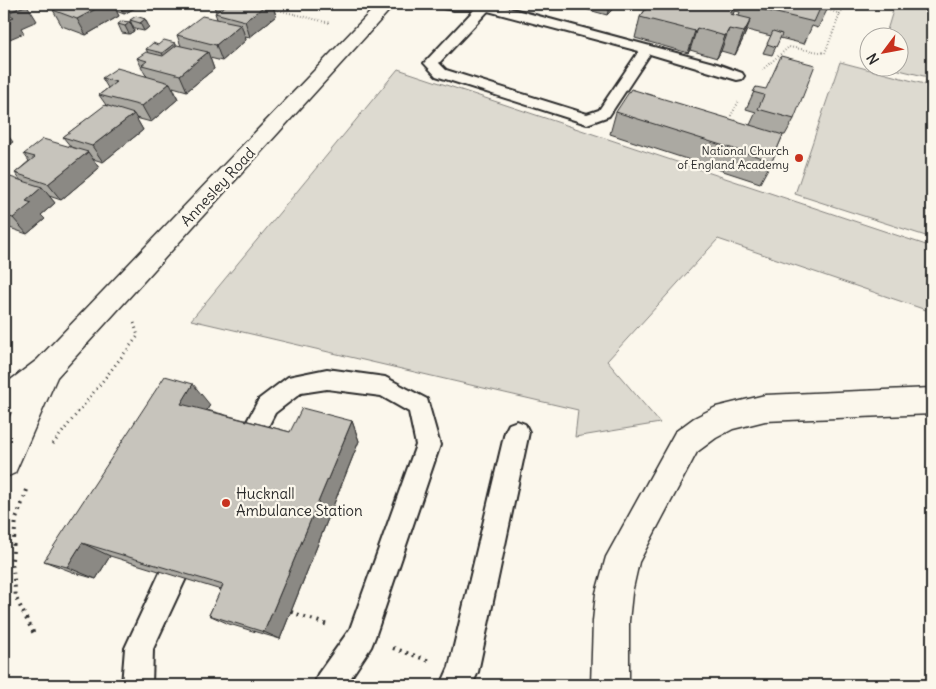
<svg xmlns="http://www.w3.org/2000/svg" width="936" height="689" font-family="Delius,sans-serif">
<rect width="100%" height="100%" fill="#fbf7ec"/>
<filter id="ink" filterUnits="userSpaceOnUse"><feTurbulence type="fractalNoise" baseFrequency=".02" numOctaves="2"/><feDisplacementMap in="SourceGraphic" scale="10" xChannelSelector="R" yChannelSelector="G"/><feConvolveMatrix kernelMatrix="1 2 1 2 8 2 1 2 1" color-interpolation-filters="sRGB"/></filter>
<g filter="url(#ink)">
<path fill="#dddad0" stroke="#84827e" d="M895 4H932V78L891 68H898V38L885 37Z
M840 62 932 86V238L795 194Z
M398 69 932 247V312L718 239 607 361 660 423 575 437 578 410 191 320Z"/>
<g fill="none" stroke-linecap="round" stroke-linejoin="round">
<g stroke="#2b2b2b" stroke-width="4">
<path id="service" d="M435 4H494L717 64 742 73 744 76 742 79 737 80 650 54 609 116 587 124 436 76 424 63 474 10H454L437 7ZM488 11 639 51 599 110 587 114 446 70 439 63Z
M327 369 385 377 427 399 440 445 375 637 371 647 346 685H314L318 674 350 629 416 445 409 412 381 396 327 389 301 393 275 413 258 446 250 449 242 446 238 438 259 399 288 377Z
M517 421 525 424 529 432 478 672 472 685H441L449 667 505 432 509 424Z
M173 562 183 566 187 576 153 649 152 685H122L125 648 163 566Z"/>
</g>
<g stroke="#2b2b2b" stroke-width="3">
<path id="minor" d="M932 388V414L765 421 733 429 716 438 697 452 639 562 632 593 629 621V685H591L593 621 596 593 606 557 675 432 694 418 716 407 765 395Z"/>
</g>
<g stroke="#2b2b2b" stroke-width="3">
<path id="tertiary" d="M378 4H395L57 377 15 473 4 478V430L12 412 4 415V385L37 360Z"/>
</g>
<path stroke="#2b2b2b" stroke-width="2" stroke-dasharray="0.5 2.5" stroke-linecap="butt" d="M270 8 330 23
M840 14 845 4
M762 70 789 47 825 53 840 14 824 8
M728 121 739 101"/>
<path stroke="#2b2b2b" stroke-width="2.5" stroke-dasharray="1 3" stroke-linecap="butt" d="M728 122 729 120"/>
<path stroke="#2b2b2b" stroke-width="3" stroke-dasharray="1 4" stroke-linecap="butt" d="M53 444 138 336 134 323"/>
<path stroke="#2b2b2b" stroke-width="4" stroke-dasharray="2 5" stroke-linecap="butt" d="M27 490 16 519 12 560 16 598 34 634
M291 612 328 625
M393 648 430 661"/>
<use href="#service" fill="#fbf7ec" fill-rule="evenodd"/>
<use href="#minor" fill="#fbf7ec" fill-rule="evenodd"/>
<use href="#tertiary" fill="#fbf7ec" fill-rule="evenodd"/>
</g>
<path fill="#aba9a2" stroke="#2b2b2b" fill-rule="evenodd" d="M66 4H142L124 14 116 11 119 16 86 35 62 26 53 10Z
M213 4H288L284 7 273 5 276 16 250 37 245 36 246 40 222 61 210 58 214 69 187 91 173 87 178 99 151 122 136 118 143 130 103 162 93 159 99 168 61 200 49 196 55 203 41 215 45 219 27 234 4 226V179L21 181 15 173 29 161 24 154 71 147 63 137 106 105 99 95 108 88 102 78 147 76 145 74 137 58 148 53 146 49 158 45 175 43 176 45 181 46 177 35 217 19 215 13 216 12Z
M567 4H617L607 15Z
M619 4H830L818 28 812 26 804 44 780 38 772 55 763 53 771 36 747 30 742 41 735 55 721 51 717 58 690 50 688 53 635 38 640 17 645 10ZM734 11 740 12 739 16 733 15Z
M145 19 149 27 144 31 134 29 130 20Z
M130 22 134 31 129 34 122 33 118 24Z
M756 87 794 119 785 135H783L772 161 760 183 610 134 616 112 750 125 756 112 746 109Z
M210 405 207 410 290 432 352 421 359 441 280 639 229 624 209 615 221 590 110 556 96 579 75 573 44 561Z"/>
<path fill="#8b8984" stroke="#2b2b2b" d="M105 4H113L119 16 86 35 77 19Z
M119 4H142L124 14Z
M267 4H272L276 16 250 37 245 21Z
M283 4H288L284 7Z
M610 4H617L607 15Z
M737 4 729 25 722 36 730 14Z
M27 5 37 21 21 28 24 33 5 41 4 39V21L7 13Z
M145 19 149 27 144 31 140 23Z
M751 19 742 41 735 55 744 32Z
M130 22 134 31 129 34 125 26Z
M241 24 246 40 222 61 216 45Z
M697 28 690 50 688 53 695 31Z
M729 29 721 51 717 58 725 36Z
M175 43 179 51 166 61 162 53Z
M208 52 214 69 187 91 180 75Z
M170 83 178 99 151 122 142 106Z
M134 114 143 130 103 162 92 146Z
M6 133 13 142 4 148V135Z
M88 152 99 168 61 200 48 184Z
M42 187 55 203 41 215 45 219 27 234 13 218 26 201Z
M193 384 210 405 198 424 181 404Z
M352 421 359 441 280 639 264 632Z
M82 543 110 556 96 579 67 567Z"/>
<path fill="#c7c4bc" stroke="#2b2b2b" d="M4 4H25L27 5 7 13 14 17 4 21Z
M66 4H105L77 19 53 10Z
M228 4H267L245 21 215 13Z
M650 4H736L730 14 751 19 744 32 729 29 725 36 697 28 695 31 640 17Z
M744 4H830L829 6 822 4 814 22 743 5Z
M136 16 145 19 140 23 130 20Z
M202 16 241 24 216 45 177 35Z
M122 21 130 22 125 26 118 24Z
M773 31 782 34 776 47 767 44Z
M164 40 175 43 162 53 146 49 153 43 158 45Z
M177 45 208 52 180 75 142 65 147 61 137 58 146 52 163 56Z
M781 56 815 65 794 119 758 109 764 95 753 92 756 87 766 89Z
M117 68 170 83 142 106 99 95 116 82 102 78Z
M631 89 783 135 772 161 616 112Z
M105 105 134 114 92 146 63 137Z
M43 139 88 152 48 184 15 173 35 157 24 154Z
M7 176 42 187 26 201 32 203 13 218 4 215V179Z
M165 376 193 384 181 404 290 432 302 408 352 421 264 632 209 615 223 585 82 543 67 567 44 561Z"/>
</g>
<g fill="#c8321e" stroke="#fbf7ec" stroke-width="2">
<circle cx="799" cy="158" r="5"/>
<circle cx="226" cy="503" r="5"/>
</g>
<g text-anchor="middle" stroke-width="4.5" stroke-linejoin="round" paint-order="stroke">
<g font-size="12" fill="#2b2b2b" stroke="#fbf7ec" text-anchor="end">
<text x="789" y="155">National Church<tspan x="789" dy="14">of England Academy</tspan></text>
</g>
<g font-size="15" fill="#2b2b2b" stroke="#fbf7ec">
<text transform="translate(218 187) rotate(-47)" y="5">Annesley Road</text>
</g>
<g font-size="15" fill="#2b2b2b" stroke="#fbf7ec" text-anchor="start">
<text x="236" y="499">Hucknall<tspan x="236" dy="17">Ambulance Station</tspan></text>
</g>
</g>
<rect width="936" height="689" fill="none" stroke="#fbf7ec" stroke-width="20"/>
<rect x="10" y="10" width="916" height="669" fill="none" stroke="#2b2b2b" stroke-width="2" filter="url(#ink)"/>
<g transform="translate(884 52) rotate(238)"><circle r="24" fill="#fbf7ec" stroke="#a8a59f"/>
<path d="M0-4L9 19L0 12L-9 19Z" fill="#c8321e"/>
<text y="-8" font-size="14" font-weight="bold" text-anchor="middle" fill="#2b2b2b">N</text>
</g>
</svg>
